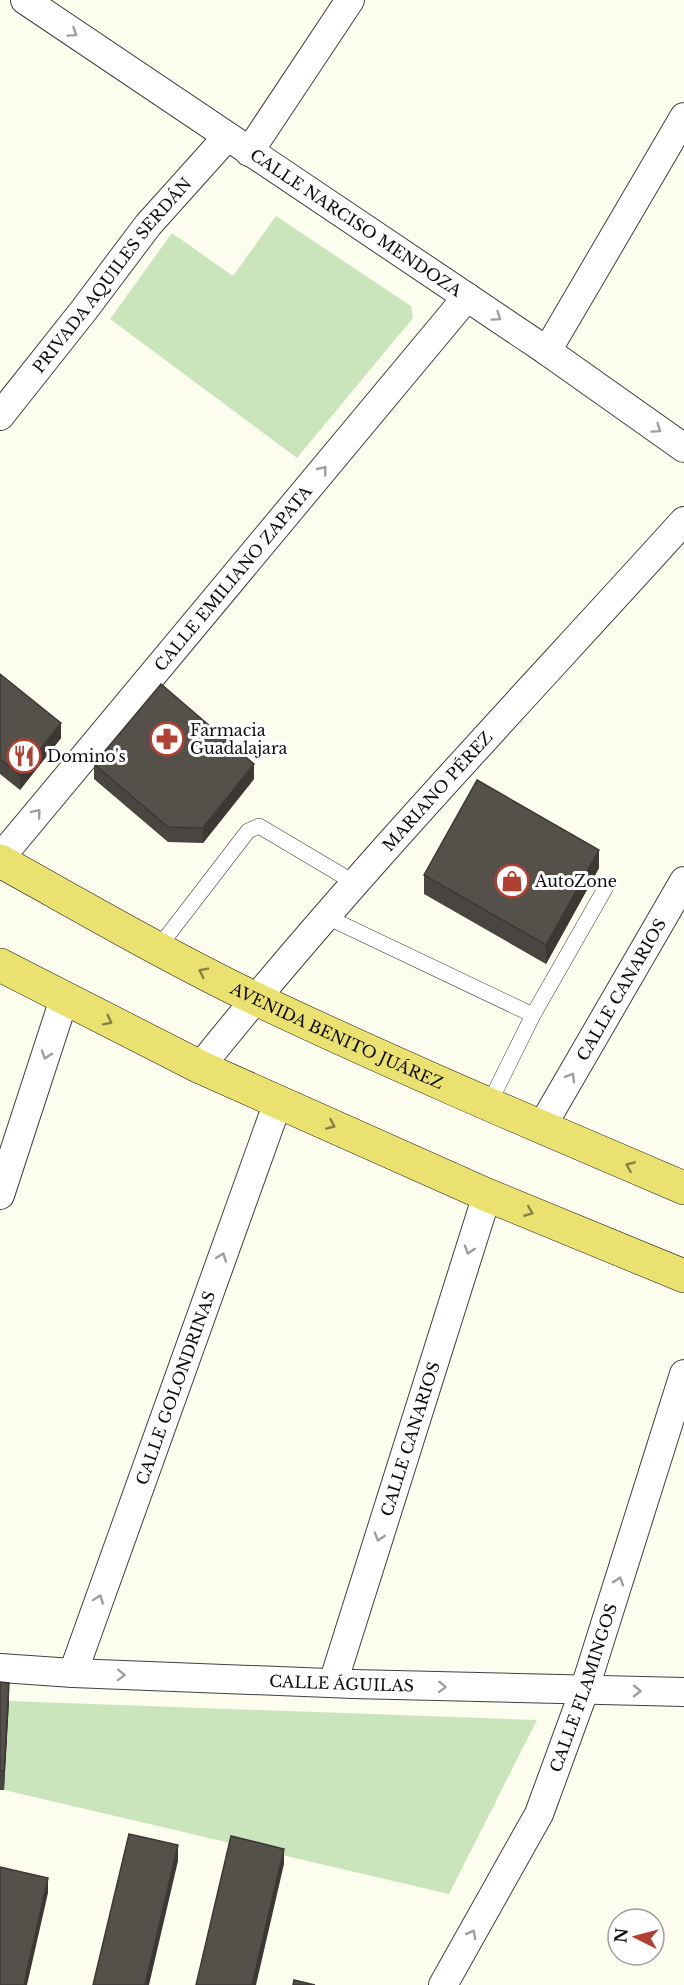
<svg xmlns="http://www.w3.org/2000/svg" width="684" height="1985" font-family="'Libre Baskerville',serif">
<rect width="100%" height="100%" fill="#fdfdef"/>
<path fill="#cae5bb" d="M276 216 411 306 413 318 297 458 110 319 172 233 233 276Z
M9 1701 537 1720 449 1894 4 1790Z"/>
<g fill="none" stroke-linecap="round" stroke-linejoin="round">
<g stroke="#404040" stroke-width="16">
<path id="lane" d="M327 917 533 1015 606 887
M158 948 248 831 259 826 355 883
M489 1104 533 1015"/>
</g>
<g stroke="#404040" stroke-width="30">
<g id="street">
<path id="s1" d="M25 0 547 351 684 448"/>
<path d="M249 152 350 0"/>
<path d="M547 351 684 117"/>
<path id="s2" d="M0 416 84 310 148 225 227 137"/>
<path id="s3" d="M0 858 467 297"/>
<path id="s4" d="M200 1067C352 877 521 701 684 521"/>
<path id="s5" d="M541 1128 684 881"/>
<path d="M0 1195 64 999"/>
<path id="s6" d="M0 1668 73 1673 353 1684 684 1692"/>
<path id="s7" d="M73 1673 278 1102"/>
<path id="s8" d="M333 1683 487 1195"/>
<path id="s9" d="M443 1985 539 1814 584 1691 684 1374"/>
</g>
</g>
<g stroke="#1e1e1e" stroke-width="34">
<g id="primary">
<path id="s10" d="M0 861C85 908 169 957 256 999 397 1066 541 1127 684 1188"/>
<path d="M0 965 200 1067 487 1195 684 1276"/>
</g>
</g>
<use href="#lane" stroke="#fff" stroke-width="15"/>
<use href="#street" stroke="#fff" stroke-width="28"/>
<use href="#primary" stroke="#ebe171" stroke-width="33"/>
</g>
<path fill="#494540" d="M0 674 61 738 20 790 0 774Z
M94 764 254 779 203 843 168 842 94 779Z
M599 868 546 964 424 894V875Z
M0 1682 9 1701 4 1790H0Z"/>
<path fill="#3c3834" d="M61 723V738L20 790V775Z
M254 764V779L203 843V828Z
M599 850V868L546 964V945Z
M9 1683V1701L4 1790V1771Z
M178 1845V1861L149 1985H145Z
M284 1849V1864L256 1985H252Z
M48 1878V1893L27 1985H24Z"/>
<path fill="#55504a" stroke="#3c3834" stroke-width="1.5" d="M0 674 61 723 20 775 0 759Z
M161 684 254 764 203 828 168 827 94 764Z
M477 780 599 850 546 945 424 875Z
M0 1682 9 1683 4 1771H0Z
M129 1834 178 1845 145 1985H93Z
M231 1836 284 1849 252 1985H196Z
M0 1867 48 1878 24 1985H0Z
M294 1980 315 1985H293Z"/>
<defs><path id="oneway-chevron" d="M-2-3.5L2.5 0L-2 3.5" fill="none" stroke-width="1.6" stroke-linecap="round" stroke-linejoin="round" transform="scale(1.5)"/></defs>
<g stroke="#9e9e9e">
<use href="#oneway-chevron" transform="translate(73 33) rotate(34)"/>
<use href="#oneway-chevron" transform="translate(497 317) rotate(34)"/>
<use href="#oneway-chevron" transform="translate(657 429) rotate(35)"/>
<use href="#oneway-chevron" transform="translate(323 470) rotate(-51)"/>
<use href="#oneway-chevron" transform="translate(37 813) rotate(-50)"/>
<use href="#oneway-chevron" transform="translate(46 1055) rotate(108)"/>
<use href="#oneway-chevron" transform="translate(571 1077) rotate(-60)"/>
<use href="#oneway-chevron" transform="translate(469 1250) rotate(107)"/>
<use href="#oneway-chevron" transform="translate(222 1257) rotate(-70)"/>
<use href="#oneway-chevron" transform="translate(379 1537) rotate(107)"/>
<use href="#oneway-chevron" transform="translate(619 1581) rotate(-72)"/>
<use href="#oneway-chevron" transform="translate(99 1599) rotate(-70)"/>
<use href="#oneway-chevron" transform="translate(121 1675) rotate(2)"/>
<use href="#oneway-chevron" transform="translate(442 1687) rotate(2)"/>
<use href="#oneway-chevron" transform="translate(637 1691) rotate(1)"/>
<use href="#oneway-chevron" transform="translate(472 1934) rotate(-61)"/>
</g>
<g stroke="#878244">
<use href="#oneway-chevron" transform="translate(203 972) rotate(-153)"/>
<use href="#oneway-chevron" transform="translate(108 1021) rotate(27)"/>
<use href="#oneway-chevron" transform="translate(331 1125) rotate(24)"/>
<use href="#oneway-chevron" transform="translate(630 1166) rotate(-157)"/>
<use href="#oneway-chevron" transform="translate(529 1212) rotate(22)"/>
</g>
<defs>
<g id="pharmacy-ring" transform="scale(1.725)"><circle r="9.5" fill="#fff" stroke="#af4032" stroke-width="1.5"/><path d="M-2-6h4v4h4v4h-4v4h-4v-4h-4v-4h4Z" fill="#af4032"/></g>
<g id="restaurant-ring" transform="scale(1.725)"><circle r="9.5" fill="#fff" stroke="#af4032" stroke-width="1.5"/><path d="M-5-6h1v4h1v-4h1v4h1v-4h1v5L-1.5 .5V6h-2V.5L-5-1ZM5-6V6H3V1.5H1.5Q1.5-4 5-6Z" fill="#af4032"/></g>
<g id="shop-ring" transform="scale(1.725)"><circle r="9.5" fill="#fff" stroke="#af4032" stroke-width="1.5"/><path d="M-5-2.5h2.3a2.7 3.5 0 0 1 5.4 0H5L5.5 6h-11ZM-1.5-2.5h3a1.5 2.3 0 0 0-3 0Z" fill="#af4032"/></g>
</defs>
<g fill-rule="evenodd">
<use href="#pharmacy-ring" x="167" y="739"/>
<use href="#restaurant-ring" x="24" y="756"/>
<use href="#shop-ring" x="512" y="881"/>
</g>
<g text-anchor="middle" stroke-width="6" stroke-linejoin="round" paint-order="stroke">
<g font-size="16" fill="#0d0d0d" stroke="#fff">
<text dy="6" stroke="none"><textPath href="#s1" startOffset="399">CALLE NARCISO MENDOZA</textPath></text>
<text dy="6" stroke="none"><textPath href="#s2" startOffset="180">PRIVADA AQUILES SERDÁN</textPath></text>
<text dy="6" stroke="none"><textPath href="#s3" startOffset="364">CALLE EMILIANO ZAPATA</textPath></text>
<text dy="6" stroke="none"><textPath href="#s4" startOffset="364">MARIANO PÉREZ</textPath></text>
<text dy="6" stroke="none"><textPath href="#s5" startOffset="160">CALLE CANARIOS</textPath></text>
<text dy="6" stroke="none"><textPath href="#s10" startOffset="380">AVENIDA BENITO JUÁREZ</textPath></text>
<text dy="6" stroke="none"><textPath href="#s7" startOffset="303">CALLE GOLONDRINAS</textPath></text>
<text dy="6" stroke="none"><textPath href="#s8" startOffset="256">CALLE CANARIOS</textPath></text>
<text dy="6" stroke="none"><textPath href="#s6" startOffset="342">CALLE ÁGUILAS</textPath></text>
<text dy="6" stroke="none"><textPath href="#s9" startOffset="330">CALLE FLAMINGOS</textPath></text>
</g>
<g font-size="16" fill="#0d0d0d" stroke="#fff" text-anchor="start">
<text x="190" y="736">Farmacia<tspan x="190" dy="18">Guadalajara</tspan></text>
<text x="47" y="762">Domino's</text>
<text x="535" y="887">AutoZone</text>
</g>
</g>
<g transform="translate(636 1937) rotate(276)"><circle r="28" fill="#ffffff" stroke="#9e9e9e" stroke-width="1.5"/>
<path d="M0-4.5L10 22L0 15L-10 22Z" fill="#af4032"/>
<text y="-9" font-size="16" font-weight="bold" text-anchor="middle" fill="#0d0d0d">N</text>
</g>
</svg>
